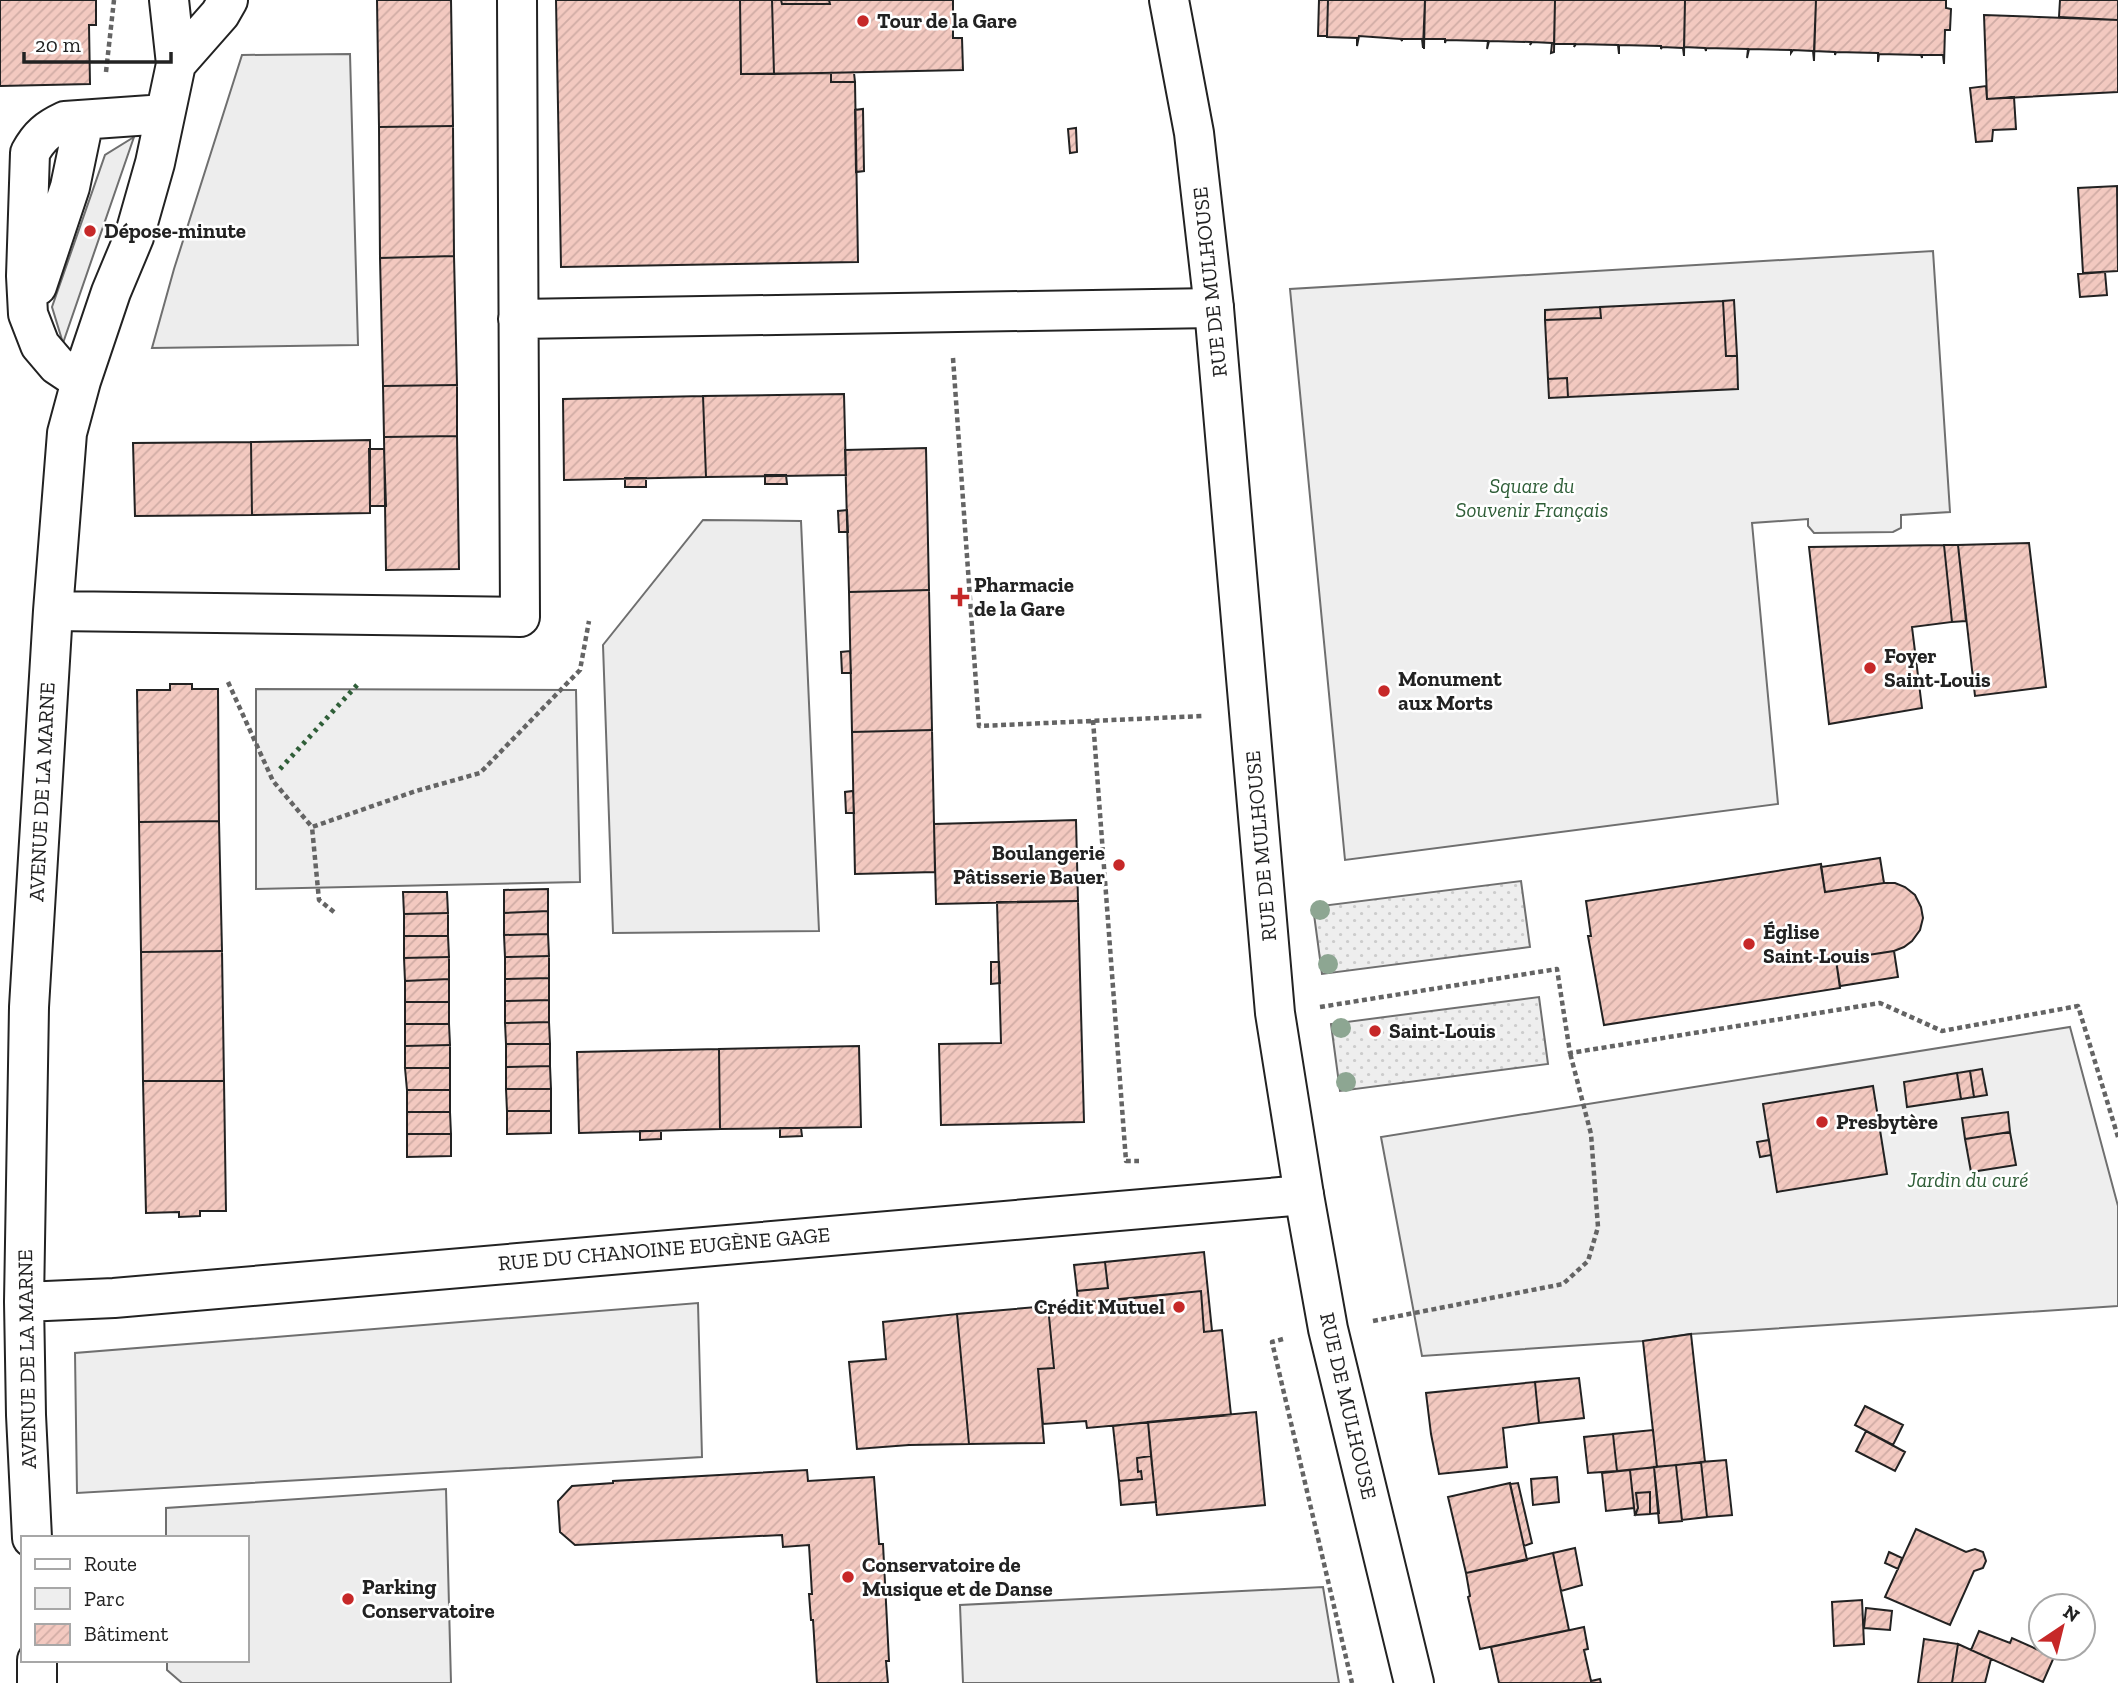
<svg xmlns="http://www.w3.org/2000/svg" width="2118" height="1683" font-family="'Zilla Slab',serif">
<defs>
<pattern id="grass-dots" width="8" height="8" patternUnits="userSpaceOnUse" patternTransform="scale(1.75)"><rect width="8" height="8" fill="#eee"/><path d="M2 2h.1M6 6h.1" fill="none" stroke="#ccc" stroke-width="1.8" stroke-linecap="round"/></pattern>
<pattern id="building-hatch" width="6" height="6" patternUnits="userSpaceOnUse" patternTransform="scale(1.75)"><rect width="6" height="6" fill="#f3c9c0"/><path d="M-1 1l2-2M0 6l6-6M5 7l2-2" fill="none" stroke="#d0aca5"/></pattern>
</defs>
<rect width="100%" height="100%" fill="#fff"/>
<path fill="url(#grass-dots)" stroke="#6f6f6f" stroke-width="2" d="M1521 881 1530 947 1322 974 1313 907Z
M1539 997 1548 1064 1340 1091 1331 1024Z"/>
<path fill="#eee" stroke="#6f6f6f" stroke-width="2" d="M1933 251 1950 512 1901 515V528L1893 532 1814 533 1808 526V519L1752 523 1778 804 1345 860 1290 289Z
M256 689 576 690 580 882 256 889Z
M2070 1027 2118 1206V1306L1691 1334 1643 1341 1422 1356 1381 1137Z
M698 1303 702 1457 77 1493 75 1353Z
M1323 1587 1339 1683H963L960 1605Z"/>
<path fill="#ededed" stroke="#6f6f6f" stroke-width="2" d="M350 54 358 345 152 348 174 269 242 55Z
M134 137 63 343 52 307 105 155Z
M703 520 801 521 819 931 613 933 603 645Z
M446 1489 451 1683H182L167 1670V1660H247V1538H166V1508Z"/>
<path fill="url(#building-hatch)" stroke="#222" stroke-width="2" d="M0 0H96V25H89L90 84 0 86Z
M377 0H451L453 126 379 127Z
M556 0H740L741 74 831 73V82H855L858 262 561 267Z
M740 0H780H772L774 74H741Z
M772 0H781L782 4H830L829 0H953V38H962L963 70 774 74Z
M781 0H829L830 4H782Z
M1319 0H1328L1327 36H1318Z
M1328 0H1425L1423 48 1422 39H1402V41L1401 39 1359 36 1357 46V38L1327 37Z
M1425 0H1555L1554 52 1551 53 1552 43 1532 42 1530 45 1531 42 1489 41 1487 49 1488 41 1446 40 1445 43V39H1424V49Z
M1555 0H1685L1684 56 1683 48 1662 47 1661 49V46L1619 45V54L1618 45 1576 44 1574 47 1575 44H1554Z
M1685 0H1816L1814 61 1813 51 1793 50 1791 53V50L1749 49 1747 58 1748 49 1706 48V51L1705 48 1684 47Z
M1816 0H1946V8L1951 9 1950 30H1945L1944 64 1943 55H1922V58L1921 55 1879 54 1878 62V53L1836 52 1835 55V52L1814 51Z
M2060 0H2118V20L2059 17Z
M1984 15 2118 20V92L1987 99Z
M831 73H854L855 82H831Z
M1986 86 1987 99 2014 97 2016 129 1993 130 1992 141 1976 142 1970 88Z
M863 109 864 171 856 172 855 110Z
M453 126 454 256 380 258 379 127Z
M1076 128 1077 152 1070 153 1068 129Z
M2117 186 2118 271 2083 273 2078 188Z
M454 256 457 385 383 386 380 258Z
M2105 272 2107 295 2080 297 2078 274Z
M1734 300 1737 356H1726L1723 301Z
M1723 301 1726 356H1737L1738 389 1568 397 1567 378 1548 379 1545 320 1601 318 1600 307Z
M1600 307 1601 318 1545 320V310Z
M1567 378 1568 397 1549 398 1548 379Z
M457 385V436L384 437 383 386Z
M844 394 846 475 706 477 703 396Z
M703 396 706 477 564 480 563 399Z
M457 436 459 569 386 570 384 437Z
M370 440V513L252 515 251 442Z
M251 442 252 515 135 516 133 443Z
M926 448 929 590 849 592 845 450Z
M369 449H384L386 506H370Z
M765 475H786L787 484H765Z
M625 478H646V487H625Z
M847 510 848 532H839L838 511Z
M2029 543 2046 687 1975 696 1958 545Z
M1944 545H1958L1966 621 1952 622Z
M1944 545 1952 622 1912 627 1922 708 1829 724 1809 547Z
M929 590 932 730 852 732 849 592Z
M850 651 851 673H842L841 652Z
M170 684H192V689H218L219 821 139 822 137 690H170Z
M932 730 935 872 855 874 852 732Z
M853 791 854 813H846L845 792Z
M1076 820 1078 901 936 904 934 824Z
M219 821 222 951 141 952 139 822Z
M1880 858 1884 883 1825 892 1821 867Z
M1821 864 1825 892 1884 883H1895L1905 887 1915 895 1921 907 1923 918 1920 930 1912 941 1904 947 1894 951 1836 960 1840 988 1604 1025 1588 936H1591L1586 901Z
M548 889V911L504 913V890Z
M403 892H447L448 913 404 914Z
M1078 901 1084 1122 941 1125 939 1044 1001 1043 997 902Z
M548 911V934L504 935V913Z
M448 913V936H404V914Z
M548 934 549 956 505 957 504 935Z
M404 936H448L449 957 404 958Z
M222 951 224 1081H143L141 952Z
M1894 951 1898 977 1840 986 1836 960Z
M549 956V978L505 979V957Z
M449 957V979L405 981 404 958Z
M991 962H999L1000 983 991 984Z
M549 978V1000L505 1001V979Z
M449 979V1002H405V981Z
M549 1000V1022L505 1023V1001Z
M405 1002H449V1024H405Z
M549 1022 550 1044H506L505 1023Z
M405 1024H449L450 1045 405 1046Z
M506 1044H550V1066L506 1067Z
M450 1045V1068H405V1046Z
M859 1046 861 1127 720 1129 719 1049Z
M719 1049 720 1129 579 1133 577 1052Z
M550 1066 551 1089H506V1067Z
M405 1068H450V1090H407Z
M1982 1069 1987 1095 1974 1097 1970 1071Z
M1970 1071 1974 1097 1961 1099 1957 1073Z
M1957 1073 1961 1099 1907 1107 1904 1082Z
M143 1081H224L226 1211H200V1216L179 1217V1212L146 1213Z
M1873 1086 1887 1174 1777 1192 1763 1104Z
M506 1089H551V1111H507Z
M407 1090H450V1112H407Z
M507 1111H551V1133L507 1134Z
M407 1112H450L451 1134H407Z
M2008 1112 2010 1132 1965 1139 1962 1118Z
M780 1128H801L802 1136 780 1137Z
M640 1131H661V1139L640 1140Z
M2010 1132 2016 1165 1971 1172 1965 1139Z
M407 1134H451V1156L407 1157Z
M1769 1140 1771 1155 1760 1157 1757 1142Z
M1204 1252 1212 1331 1204 1332 1201 1291 1078 1304 1077 1291 1108 1288 1105 1262Z
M1105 1262 1108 1288 1077 1291 1074 1265Z
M1201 1291 1204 1332 1222 1330 1231 1415 1087 1428 1086 1421 1043 1424 1038 1369 1054 1368 1048 1306Z
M1048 1306 1054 1368 1038 1369 1044 1443 969 1444 957 1314Z
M957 1314 969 1444 909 1445 857 1449 849 1362 886 1359 883 1322Z
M1691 1334 1705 1462 1657 1467 1643 1341Z
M1579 1378 1584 1418 1539 1423 1535 1382Z
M1535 1382 1539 1423 1503 1428 1507 1467 1439 1474 1431 1434 1426 1393Z
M1865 1406 1903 1425 1893 1445 1855 1425Z
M1256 1412 1265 1505 1157 1515 1148 1422Z
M1148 1422 1151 1456 1137 1458 1138 1472 1141 1471 1142 1479 1119 1481 1113 1426Z
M1653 1430 1657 1467 1617 1471 1613 1434Z
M1866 1431 1905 1452 1895 1471 1856 1451Z
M1613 1434 1617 1471 1588 1473 1584 1437Z
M1151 1456 1156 1502 1121 1505 1119 1481 1142 1479 1141 1471 1138 1472 1137 1458Z
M1726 1460 1732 1515 1707 1517 1701 1462Z
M1701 1462 1707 1517 1682 1520 1676 1465Z
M1676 1465 1682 1521 1659 1523 1654 1467Z
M1654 1467 1659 1513 1650 1514V1492L1636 1493 1638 1508 1635 1516 1630 1470Z
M807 1470 808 1481 874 1477 879 1544H883L889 1661H886L888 1683H817L813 1620H811L809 1594H812L809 1545 783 1547 782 1535 575 1545 560 1532 558 1501 572 1486 613 1483V1481Z
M1630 1470 1634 1508 1606 1511 1602 1473Z
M1557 1477 1559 1502 1533 1505 1531 1479Z
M1510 1483 1527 1560 1466 1573 1448 1497Z
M1518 1483 1532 1543 1524 1546 1510 1484Z
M1650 1492V1514L1635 1515 1638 1508 1636 1493Z
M1916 1529 1966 1552 1975 1549 1983 1552 1986 1561 1983 1568 1974 1571 1950 1625 1885 1597Z
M1575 1548 1582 1585 1561 1591 1553 1553Z
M1889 1552 1902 1558 1898 1569 1885 1563Z
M1553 1553 1569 1630 1480 1649 1468 1597 1470 1596 1466 1573Z
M1862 1600 1864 1644 1834 1646 1832 1602Z
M1866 1608 1892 1611 1890 1630 1864 1628Z
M1584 1627 1588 1649 1584 1650 1591 1681 1600 1679 1601 1683H1499L1491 1647Z
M1979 1631 2010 1643 2012 1638 2054 1657 2043 1682 1971 1650Z
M1924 1639 1958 1644 1952 1683H1918Z
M1958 1644 1991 1659 1985 1683H1952Z"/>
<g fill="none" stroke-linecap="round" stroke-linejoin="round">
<g stroke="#222" stroke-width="42">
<path id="minor" d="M169 0 176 64 220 14 228 0
M37 286 70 187 84 120
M518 319 1214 308
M81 381 57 365 40 345 28 314 26 276 30 153C39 136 48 129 65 121L165 114
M53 611 520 617 517 0
M24 1302 114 1298 1304 1195
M32 1538 26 1415 24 1302 29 1007 53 611 67 433 81 381 111 292 134 237 155 163 176 64
M37 1660V1683"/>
</g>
<g stroke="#222" stroke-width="42">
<path id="major" d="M1169 0 1194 133 1214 308 1275 1013 1304 1195 1328 1329 1414 1683"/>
</g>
<path stroke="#646464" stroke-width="4.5" stroke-dasharray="5 3.5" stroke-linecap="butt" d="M106 72 114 0
M953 358 979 726 1203 716
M228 682 273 781 312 827
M1093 720 1126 1161H1139
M334 912 319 900 312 827 416 791 480 773 580 670 589 621
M1320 1007 1557 969 1570 1053 1880 1003 1942 1031 2078 1006 2118 1137
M1373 1321 1563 1284 1588 1261 1598 1227 1591 1134 1570 1053
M1283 1339 1272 1342 1352 1683"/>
<use href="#minor" stroke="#fff" stroke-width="38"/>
<use href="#major" stroke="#fff" stroke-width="38"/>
<path stroke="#2f5e38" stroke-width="5" stroke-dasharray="3.5 5" stroke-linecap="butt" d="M280 769 358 684"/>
</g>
<g fill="#8da692">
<circle cx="1320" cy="910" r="10"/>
<circle cx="1328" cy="964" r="10"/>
<circle cx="1341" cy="1028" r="10"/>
<circle cx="1346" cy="1082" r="10"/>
</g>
<g fill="#c62828" stroke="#fff" stroke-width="2.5">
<circle cx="863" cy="21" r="7"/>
<circle cx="90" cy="231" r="7"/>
<path d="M956.5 586.5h7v7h7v7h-7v7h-7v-7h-7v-7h7z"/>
<circle cx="1870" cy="668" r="7"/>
<circle cx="1384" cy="691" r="7"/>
<circle cx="1119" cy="865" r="7"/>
<circle cx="1749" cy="944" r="7"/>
<circle cx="1375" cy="1031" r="7"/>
<circle cx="1822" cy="1122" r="7"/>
<circle cx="1179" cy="1307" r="7"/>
<circle cx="848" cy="1577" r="7"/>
<circle cx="348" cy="1599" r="7"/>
</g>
<g text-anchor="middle" stroke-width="5" stroke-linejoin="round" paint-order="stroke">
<g font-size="21" font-weight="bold" fill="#222" stroke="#fff" text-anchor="start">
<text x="877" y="28">Tour de la Gare</text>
<text x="104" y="238">Dépose-minute</text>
<text x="974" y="592">Pharmacie<tspan x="974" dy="24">de la Gare</tspan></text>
<text x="1884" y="663">Foyer<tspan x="1884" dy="24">Saint-Louis</tspan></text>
<text x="1398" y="686">Monument<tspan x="1398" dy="24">aux Morts</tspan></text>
<text x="1105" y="860" text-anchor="end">Boulangerie<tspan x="1105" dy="24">Pâtisserie Bauer</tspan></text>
<text x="1763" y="939">Église<tspan x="1763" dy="24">Saint-Louis</tspan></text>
<text x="1389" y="1038">Saint-Louis</text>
<text x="1836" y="1129">Presbytère</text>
<text x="1165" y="1314" text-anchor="end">Crédit Mutuel</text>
<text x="862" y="1572">Conservatoire de<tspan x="862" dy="24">Musique et de Danse</tspan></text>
<text x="362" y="1594">Parking<tspan x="362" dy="24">Conservatoire</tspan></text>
</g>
<g font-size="21" fill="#222" stroke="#fff">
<text transform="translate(1210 282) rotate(-96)" y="7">RUE DE MULHOUSE</text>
<text transform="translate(42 792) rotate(-87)" y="7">AVENUE DE LA MARNE</text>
<text transform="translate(1261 846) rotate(-95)" y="7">RUE DE MULHOUSE</text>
<text transform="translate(664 1249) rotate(-5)" y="7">RUE DU CHANOINE EUGÈNE GAGE</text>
<text transform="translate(27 1359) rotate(-91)" y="7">AVENUE DE LA MARNE</text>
<text transform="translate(1348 1406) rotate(77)" y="7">RUE DE MULHOUSE</text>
</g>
<g font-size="21" font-style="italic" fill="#2f5e38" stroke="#fff">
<text x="1532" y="493">Square du<tspan x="1532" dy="24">Souvenir Français</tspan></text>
<text x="1968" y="1187">Jardin du curé</text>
</g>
</g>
<rect x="21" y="1536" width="228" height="126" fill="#ffffff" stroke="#a7a7a7" stroke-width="2"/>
<rect x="35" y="1559" width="35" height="10" fill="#ffffff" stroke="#a7a7a7" stroke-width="2"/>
<text x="84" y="1571" font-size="21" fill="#222222">Route</text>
<rect x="35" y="1588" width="35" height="21" fill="#eeeeee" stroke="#a7a7a7" stroke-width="2"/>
<text x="84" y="1606" font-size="21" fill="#222222">Parc</text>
<rect x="35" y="1624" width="35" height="21" fill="url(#building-hatch)" stroke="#a7a7a7" stroke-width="2"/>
<text x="84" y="1641" font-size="21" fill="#222222">Bâtiment</text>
<g transform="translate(2062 1627) rotate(35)"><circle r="33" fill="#ffffff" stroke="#a7a7a7" stroke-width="2"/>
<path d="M0-5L12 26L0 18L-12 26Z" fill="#c62828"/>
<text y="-10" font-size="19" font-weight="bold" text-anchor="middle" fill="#222222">N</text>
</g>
<path d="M24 52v10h147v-10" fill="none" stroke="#222222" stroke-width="3.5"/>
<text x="35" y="52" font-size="21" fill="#222222" stroke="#ffffff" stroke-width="5" paint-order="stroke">20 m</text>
</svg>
